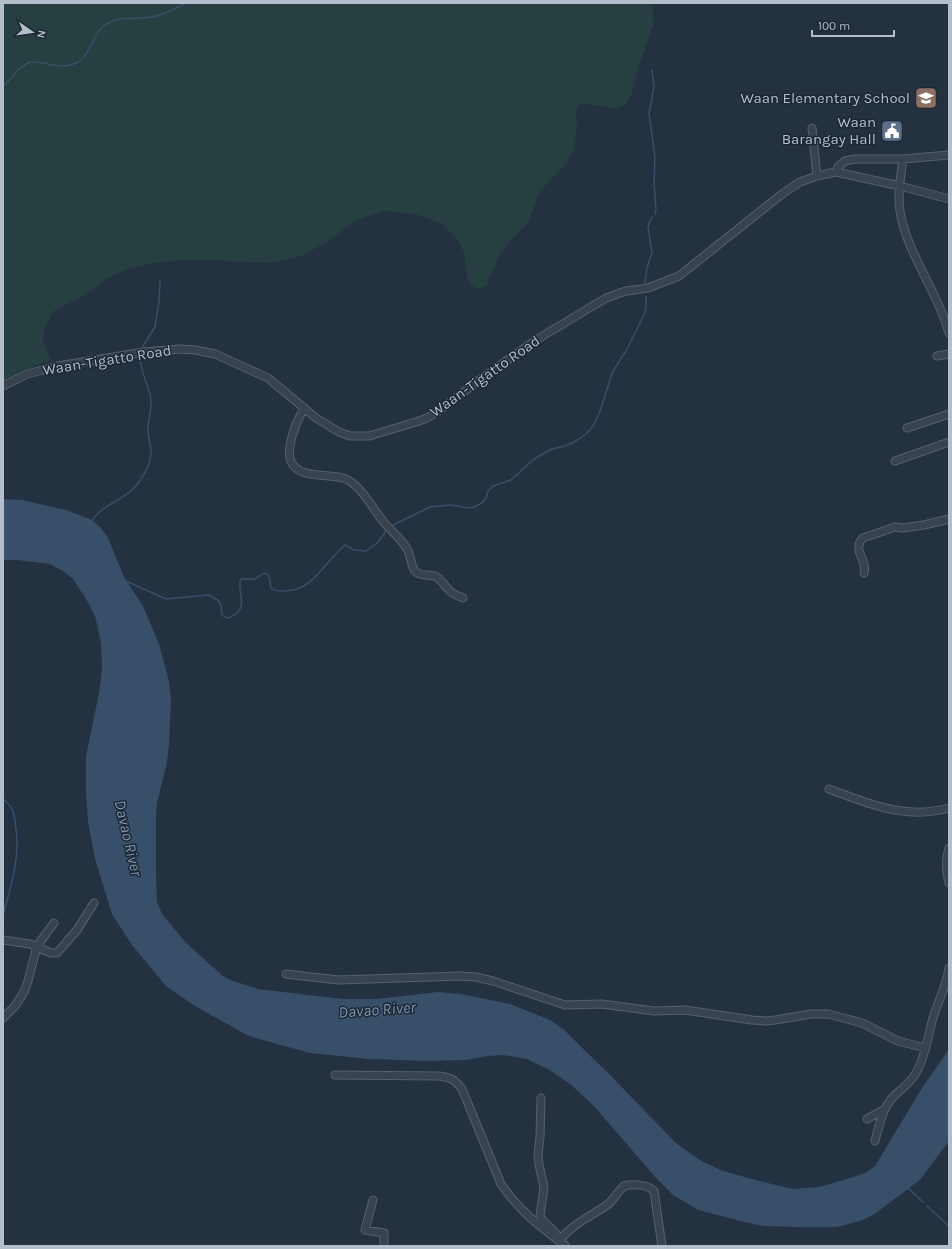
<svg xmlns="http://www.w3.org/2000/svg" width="952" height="1249" font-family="Karla,sans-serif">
<rect width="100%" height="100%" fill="#243140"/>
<path fill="#263f41" d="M3 3H651L653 10V26L638 68 632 93 626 104 616 109 582 103 577 107 576 116 577 126 576 138 573 152 566 164 539 192 531 217 526 225 510 241 498 257 487 285 481 288H477L471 285 468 280 464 252 457 239 441 223 415 214 384 211 357 220 328 241 302 256 270 263 207 260 165 261 130 268 104 280 89 293 54 311 45 327 43 343 51 360 23 370 3 381Z"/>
<path fill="#384f69" d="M3 499 22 500 66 510 92 520 101 528 108 538 124 577 143 606 159 644 169 681 171 700 169 745 167 762 157 803 156 817V876L157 902 162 914 186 943 223 976 230 980 258 989 343 999H376L438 992 461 994 510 1004 550 1020 563 1029 610 1075 676 1143 701 1161 723 1171 763 1182 793 1189 819 1187 857 1176 867 1172 875 1166 922 1088 949 1049V1141L920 1180 873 1215 860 1221 837 1227H801L763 1226 745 1222 698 1210 685 1202 673 1195 657 1179 593 1105 569 1083 548 1069 527 1059 503 1055 488 1056 465 1060 428 1061 369 1059 310 1053 259 1039 247 1035 195 1006 166 986 132 945 112 914 95 859 88 822 86 793V756L99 693 102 669 101 643 95 616 85 597 73 579 63 571 50 564 18 560H3Z"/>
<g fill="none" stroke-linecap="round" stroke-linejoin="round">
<path stroke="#384f69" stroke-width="1.5" d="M652 70 654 86 649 114 655 157 654 185 656 208 655 214
M3 86C11 80 19 66 28 63 41 58 57 72 76 63 91 56 92 34 105 25 118 15 137 20 152 17 165 14 175 9 186 3
M645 283 647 268 652 252 648 228 649 223 652 217
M143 346 155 327 159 301 160 280
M92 520C103 505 119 502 133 489 142 479 151 465 151 451 151 443 147 436 148 427 149 416 153 406 150 394 147 382 141 372 140 359
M391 526 430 507 451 505 469 508 474 507 482 503 486 498 488 491 493 486 511 480 534 459 552 449 565 446 576 441 586 434 593 426 599 414 613 371 626 351 644 315 646 309V297
M126 581 166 599 209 595 219 601 221 606 222 615 227 618C253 611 235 590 241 579H255L264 573C272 575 269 582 271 588 276 592 281 591 286 591 314 590 326 560 345 545L354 550 366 551 377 543 387 530
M3 799C14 807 15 816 16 829 20 859 11 886 3 915
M908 1188 923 1202
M927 1206 949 1226"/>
<g stroke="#56616d" stroke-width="9">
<path id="minor" d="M812 128 817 176
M903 159C901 176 897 194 900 211 906 252 938 292 949 333
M836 172 838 167 845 161 855 159H903L949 155
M937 356 949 354
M3 386 27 374 58 366 144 352 181 349 195 350 215 354 268 378 316 418 339 432 350 436H369L416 422 427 418 440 410 478 381 536 340 606 298 626 291 648 288 679 276 782 194 800 182 817 176 836 172 900 186 949 199
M304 408C297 421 283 451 293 465 306 482 339 469 355 485 367 496 373 509 383 521 390 531 403 539 408 551 411 557 411 566 415 571 420 577 429 574 435 576 441 579 444 585 448 589 452 594 458 596 463 598
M907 428 949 414
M895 461 949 442
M864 573C868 560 851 549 863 538L895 527 903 528 924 525 949 519
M829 789C870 804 905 820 949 808
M949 848C945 860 946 872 949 883
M3 940 30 944 51 953H57L77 930 94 903
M286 974 338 980 461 976 476 977 493 981 565 1005 602 1004 654 1011 685 1010 752 1020 767 1021 775 1020 811 1014H828L862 1023 898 1041 925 1048
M3 1018 15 1006 24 992 28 981 37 946 54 923
M335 1075 439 1076C452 1078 454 1079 462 1089L501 1184C519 1211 541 1227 566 1246
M541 1098 540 1137 538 1155 539 1165 544 1187 540 1216C544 1225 555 1229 559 1239
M867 1119 885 1109
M875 1141C879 1125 883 1107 894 1096 903 1087 912 1082 917 1071 926 1055 928 1035 933 1018 938 1001 947 985 949 968
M373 1200 365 1230 384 1233V1246
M559 1241C572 1224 590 1217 607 1205 614 1200 617 1192 624 1186 633 1184 647 1184 654 1191L662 1246"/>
</g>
<use href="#minor" stroke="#38434f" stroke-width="7"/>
</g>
<defs>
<g id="school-square" transform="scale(1.15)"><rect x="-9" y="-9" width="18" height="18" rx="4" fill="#8d6e63" stroke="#1d2834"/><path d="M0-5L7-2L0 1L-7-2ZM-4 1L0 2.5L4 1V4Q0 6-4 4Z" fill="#fff"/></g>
<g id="civic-square" transform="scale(1.15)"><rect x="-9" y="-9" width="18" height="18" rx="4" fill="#5c6f8a" stroke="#1d2834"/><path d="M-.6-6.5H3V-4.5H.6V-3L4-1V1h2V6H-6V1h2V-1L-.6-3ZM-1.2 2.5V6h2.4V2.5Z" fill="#fff"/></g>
</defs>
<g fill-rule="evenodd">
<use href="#school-square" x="926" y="98"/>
<use href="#civic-square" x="892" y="131"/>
</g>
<g text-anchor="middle" stroke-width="3" stroke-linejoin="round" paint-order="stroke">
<g font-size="15" fill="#b4beca" stroke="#1d2834" text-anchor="end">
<text x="910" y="103">Waan Elementary School</text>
<text x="876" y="127">Waan<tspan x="876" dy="17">Barangay Hall</tspan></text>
</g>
<g font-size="15" fill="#b4beca" stroke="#1d2834">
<text transform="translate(107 360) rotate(-9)" y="5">Waan-Tigatto Road</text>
<text transform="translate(485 376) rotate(-35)" y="5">Waan-Tigatto Road</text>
</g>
<g font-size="16" font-style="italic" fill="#7b95b2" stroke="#1d2834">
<text transform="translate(129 838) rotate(77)" y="6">Davao River</text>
<text transform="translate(377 1009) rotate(-4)" y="6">Davao River</text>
</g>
</g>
<rect width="952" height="1249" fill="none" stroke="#b4beca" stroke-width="8"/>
<g transform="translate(32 32) rotate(103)" stroke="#1d2834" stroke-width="3" paint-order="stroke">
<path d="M0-3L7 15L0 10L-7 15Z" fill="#b4beca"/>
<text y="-6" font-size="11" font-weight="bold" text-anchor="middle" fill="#b4beca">N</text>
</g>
<path d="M812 30v6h82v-6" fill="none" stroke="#b4beca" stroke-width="2"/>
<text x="818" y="30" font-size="12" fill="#b4beca" stroke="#1d2834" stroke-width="3" paint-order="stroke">100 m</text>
</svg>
